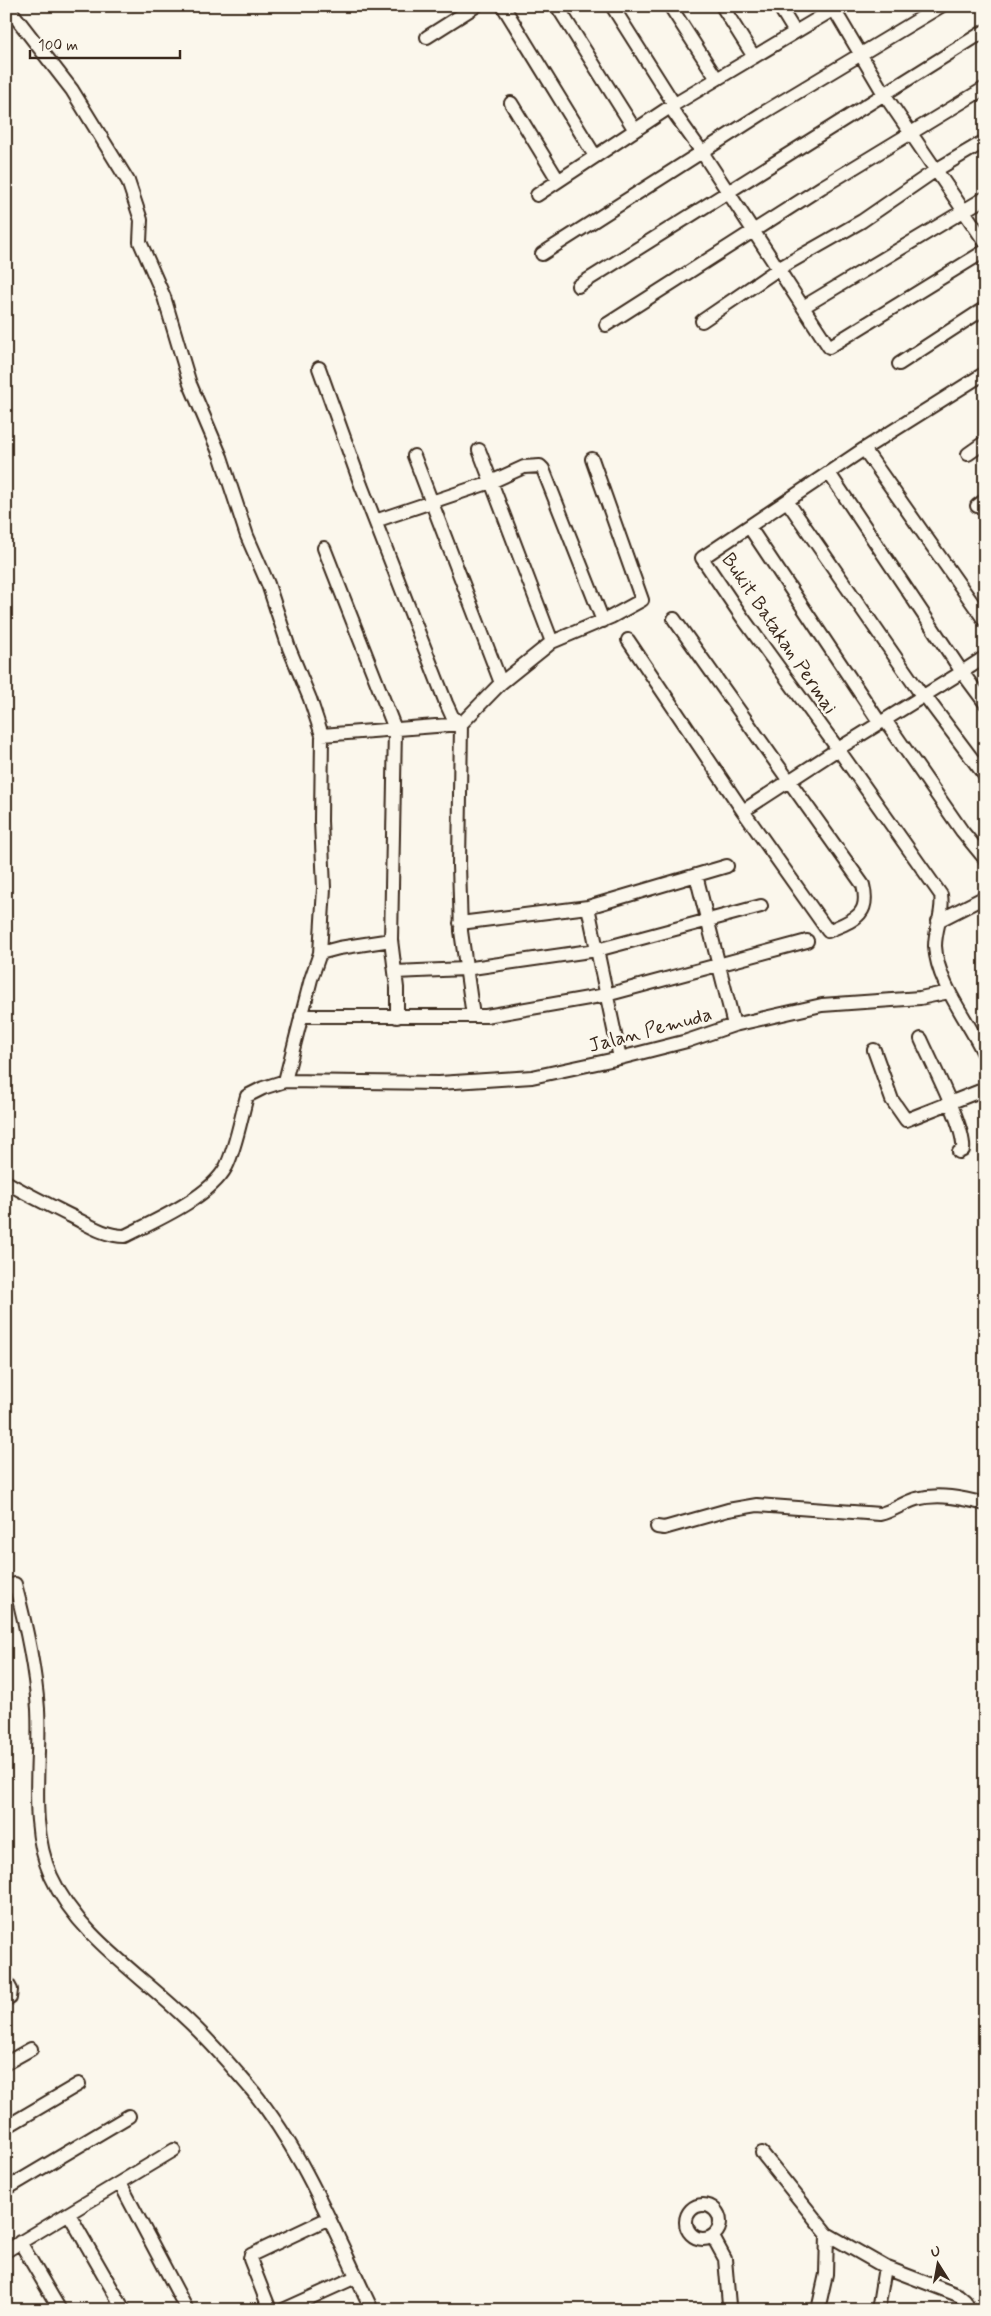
<svg xmlns="http://www.w3.org/2000/svg" width="991" height="2316" font-family="Mynerve,sans-serif">
<rect width="100%" height="100%" fill="#fbf7ec"/>
<filter id="ink" filterUnits="userSpaceOnUse"><feTurbulence type="fractalNoise" baseFrequency=".02" numOctaves="2"/><feDisplacementMap in="SourceGraphic" scale="10" xChannelSelector="R" yChannelSelector="G"/><feConvolveMatrix kernelMatrix="1 2 1 2 8 2 1 2 1" color-interpolation-filters="sRGB"/></filter>
<g filter="url(#ink)">
<g fill="none" stroke-linecap="round" stroke-linejoin="round">
<g stroke="#3b2a1e" stroke-width="16">
<path id="minor" d="M7 6 72 90 128 181 141 220 140 242 164 297 190 384 221 457 247 536 268 584 289 648 310 699 322 735 321 821 324 888 320 953 311 979 285 1081
M503 6 595 156
M557 6 635 130
M612 6 674 104
M670 6 717 79
M722 6 754 57
M779 6 795 32
M832 6 884 94 985 242
M427 37 476 6
M511 103 558 180
M670 107 702 152 829 347 985 251
M537 195 670 107 839 6
M542 254 763 113 941 6
M578 286 985 31
M803 307 985 198
M702 321 778 269 862 221 936 170 985 141
M606 325 822 187 985 88
M899 364 985 308
M319 368 361 485 446 703 452 716 461 724
M864 449 985 621
M479 450 552 642
M968 454 985 442
M414 456 501 683 461 724 459 865 461 931 473 1016
M829 473 962 672 838 749 941 895C944 912 935 928 935 946 937 984 969 1021 985 1056
M787 501 923 697
M977 506 985 500
M375 521 491 482 524 467 540 466 543 469 603 621
M750 528 880 723
M324 548 395 729 391 940 397 988V1017
M628 640 743 811 828 931C853 920 871 916 863 885L674 619
M982 659 962 672 985 703
M501 683 552 642 611 617 642 600 592 459
M925 696 985 776
M885 720 962 831 985 859
M322 735 461 724
M743 811 838 749 742 617 702 558 864 449 985 373
M696 875 734 1025
M588 907 620 1058
M938 921 985 897
M460 923 588 907 727 866
M320 953 339 948 391 940
M395 972 465 969 597 950 761 906
M301 1016H486L606 995 807 941
M921 1039C931 1062 966 1128 963 1150L959 1152
M874 1050 892 1100 906 1120 985 1089
M6 1182C28 1195 49 1205 71 1216 89 1225 104 1236 125 1236 155 1221 210 1197 226 1167 236 1147 241 1117 247 1096L263 1088 285 1081 439 1083 532 1077 620 1058 687 1041 734 1025 822 1005 920 998 949 992
M657 1527 664 1528 728 1510 757 1505 880 1514C893 1511 903 1503 916 1499 939 1493 962 1498 985 1504
M6 1588 15 1584C26 1625 35 1667 38 1709 41 1763 28 1825 51 1876 77 1934 137 1972 181 2014 202 2033 221 2054 239 2075 300 2142 333 2229 372 2310
M6 1981 11 1990 10 1998 6 2000
M6 2063 31 2049
M6 2127 79 2084
M762 2153 827 2234 885 2267 958 2295 965 2301 969 2310
M120 2183 187 2310
M6 2189 129 2116
M686 2222a17 17 0 1 1 34 0a17 17 0 1 1-34 0Z
M69 2214 124 2310
M713 2237 725 2259 729 2305 727 2310
M20 2242 60 2310
M6 2251 174 2150
M270 2310 250 2259 251 2255 329 2218
M283 2310 356 2277
M818 2310 826 2274 827 2234
M878 2310 885 2267"/>
</g>
<use href="#minor" stroke="#fbf7ec" stroke-width="12"/>
</g>
</g>
<g text-anchor="middle" stroke-width="5" stroke-linejoin="round" paint-order="stroke">
<g font-size="20" fill="#3b2a1e" stroke="#fbf7ec">
<text transform="translate(780 633) rotate(56)" y="7">Bukit Batakan Permai</text>
<text transform="translate(650 1029) rotate(-15)" y="7">Jalan Pemuda</text>
</g>
</g>
<rect width="991" height="2316" fill="none" stroke="#fbf7ec" stroke-width="25"/>
<rect x="12" y="12" width="966" height="2291" fill="none" stroke="#3b2a1e" stroke-width="2" filter="url(#ink)"/>
<g transform="translate(938 2264) rotate(349)" stroke="#fbf7ec" stroke-width="4" paint-order="stroke">
<path d="M0-4L9 19L0 12L-9 19Z" fill="#3b2a1e"/>
<text y="-8" font-size="14" font-weight="bold" text-anchor="middle" fill="#3b2a1e">U</text>
</g>
<path d="M30 50v8h150v-8" fill="none" stroke="#3b2a1e" stroke-width="2.5"/>
<text x="38" y="50" font-size="15" fill="#3b2a1e" stroke="#fbf7ec" stroke-width="4" paint-order="stroke">100 m</text>
</svg>
